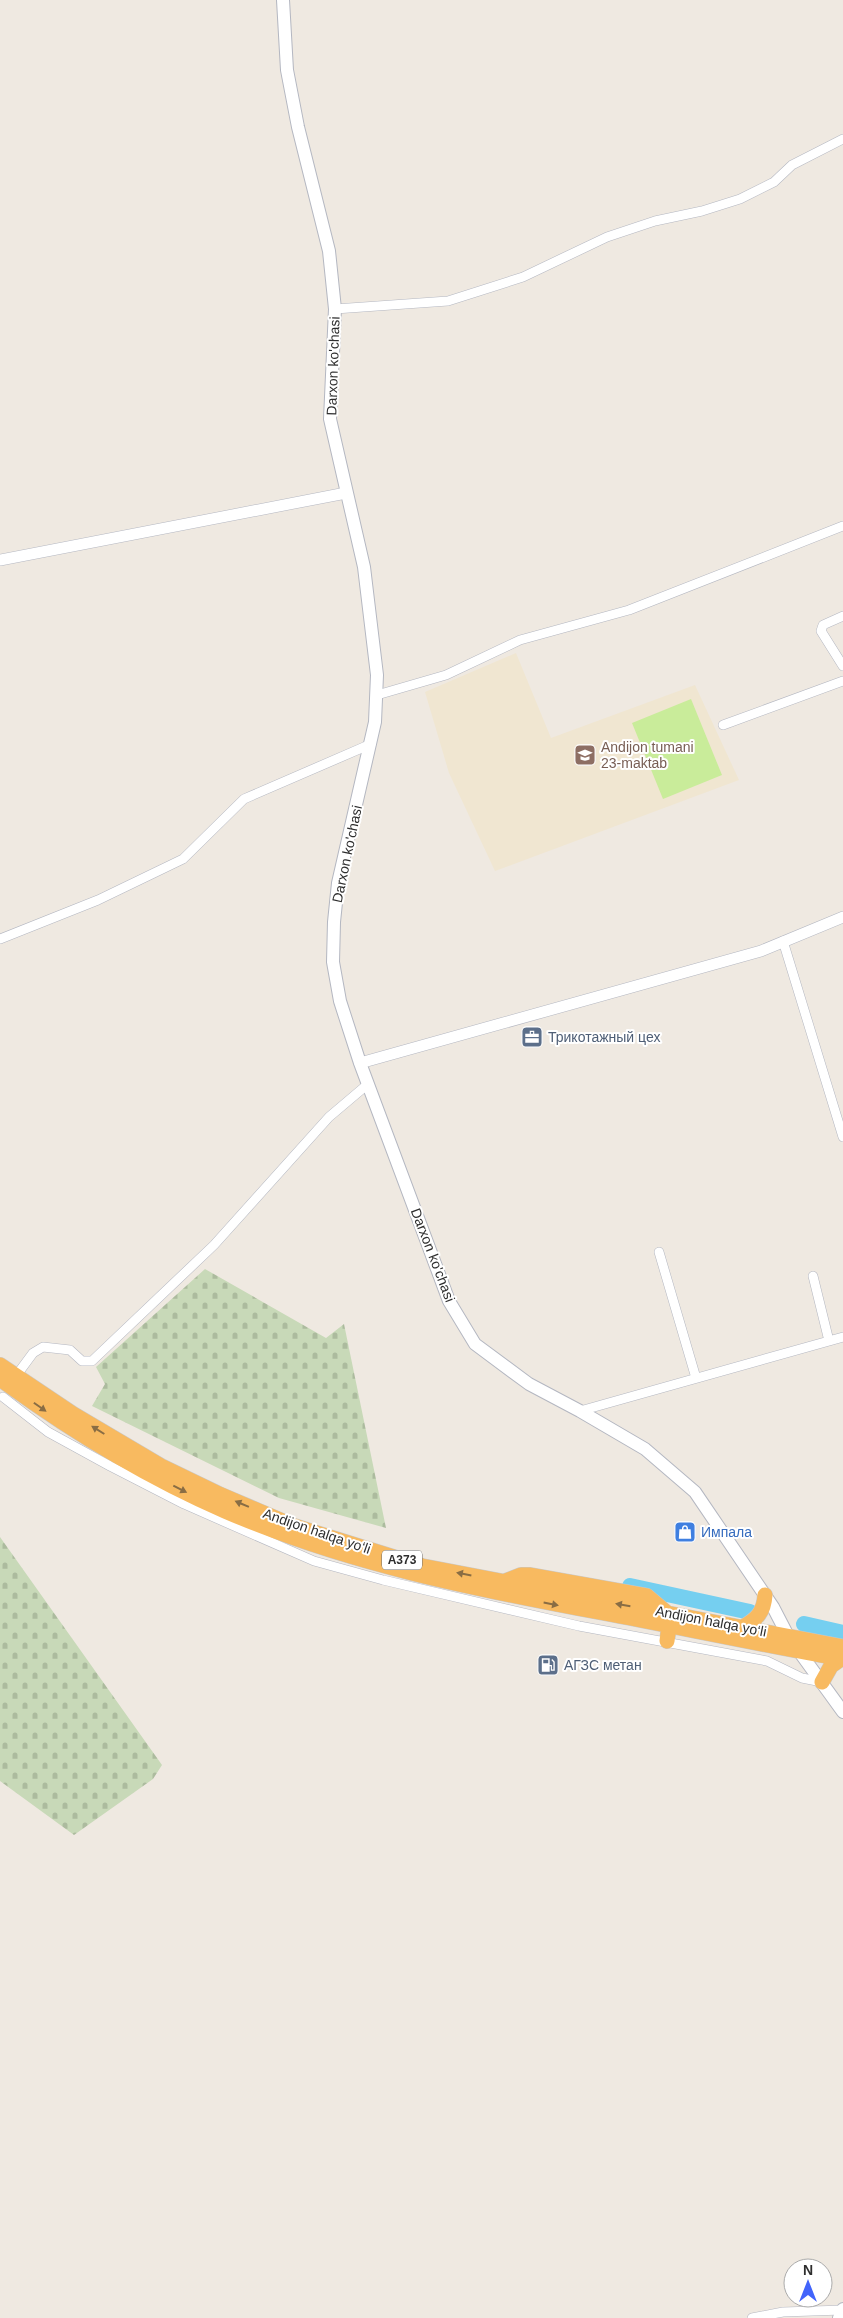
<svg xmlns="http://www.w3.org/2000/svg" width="843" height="2318" font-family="Arial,sans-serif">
<defs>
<pattern id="cemetery-stones" width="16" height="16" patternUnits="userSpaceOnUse" patternTransform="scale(1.25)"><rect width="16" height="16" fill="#c8d9b8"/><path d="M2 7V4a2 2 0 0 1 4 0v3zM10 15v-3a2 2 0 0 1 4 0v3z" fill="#acbb9e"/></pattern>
</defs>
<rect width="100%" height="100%" fill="#efe9e1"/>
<path fill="#f0e6d1" d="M516 653 551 738 695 685 739 780 495 871 449 773 425 692Z"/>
<path fill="url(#cemetery-stones)" d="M205 1269 326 1338 344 1324 386 1528 279 1498 92 1406 105 1384 96 1367Z
M0 1537 162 1765 153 1779 74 1835 0 1781Z"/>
<path fill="#c9ec9a" d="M691 699 722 775 663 799 632 723Z"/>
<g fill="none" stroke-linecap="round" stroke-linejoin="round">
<path stroke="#75cff0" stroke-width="16" d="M630 1586 750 1612
M804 1624 843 1633"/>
<g stroke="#b4b7c1" stroke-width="10">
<path id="minor" d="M335 309 448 301 523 277 607 237 655 221 702 211 740 199 774 182 792 165 843 139
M843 616 823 625 821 631 843 666
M377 695 446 675 520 640 629 610 843 526
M723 725 843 681
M0 939 98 900 183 859 244 799 371 744
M783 941 843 1137
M659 1252 696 1378
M813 1276 829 1341
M16 1376 33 1353 43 1347 70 1350 82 1361H92L214 1245 329 1117 368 1084
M3 1397 48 1432 110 1466 184 1504 314 1561 383 1580 579 1626 767 1661 802 1678 822 1682
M580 1411 843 1337
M752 2318 783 2312 843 2310"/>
</g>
<g stroke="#b4b7c1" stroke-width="12">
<path id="tertiary" d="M0 560 346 493
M360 1063 761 951 843 917"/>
</g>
<g stroke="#b4b7c1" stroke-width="14">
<path id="secondary" d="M283 0 287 70 298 127 329 251 335 309 330 419 364 567 377 675 375 722 338 883 334 922 333 962 340 1001 360 1063 449 1301 475 1344 529 1384 580 1411 645 1449 695 1492 773 1607 788 1636 843 1712
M839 2318 843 2309"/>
</g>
<g stroke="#c9c9c9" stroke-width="16">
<path id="trunk" d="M0 1365 73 1414 161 1466 219 1494 294 1526 422 1566 843 1647
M0 1379C70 1430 146 1477 225 1511 347 1564 475 1589 604 1613 683 1628 763 1645 843 1659
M503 1582 521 1575H529L647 1596 666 1612
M743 1627C757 1619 764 1612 765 1595
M667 1641 669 1626
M822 1682 831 1666 841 1659"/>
</g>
<use href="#minor" stroke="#fff" stroke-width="9"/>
<use href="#tertiary" stroke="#fff" stroke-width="11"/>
<use href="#secondary" stroke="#fff" stroke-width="12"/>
<use href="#trunk" stroke="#f8ba60" stroke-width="15"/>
</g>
<defs><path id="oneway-solid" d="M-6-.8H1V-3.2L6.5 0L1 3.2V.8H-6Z" transform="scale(1.25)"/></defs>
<g fill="#896d44">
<use href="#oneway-solid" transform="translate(40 1407) rotate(35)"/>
<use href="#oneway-solid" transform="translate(98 1430) rotate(-148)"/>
<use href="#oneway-solid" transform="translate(180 1489) rotate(27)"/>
<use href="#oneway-solid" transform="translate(242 1504) rotate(-157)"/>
<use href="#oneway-solid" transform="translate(464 1574) rotate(-169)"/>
<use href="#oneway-solid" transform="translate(551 1604) rotate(11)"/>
<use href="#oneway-solid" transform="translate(623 1605) rotate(-170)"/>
</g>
<defs>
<g id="school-square" transform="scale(1.125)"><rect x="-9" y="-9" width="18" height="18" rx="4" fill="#8d6e63" stroke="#fff"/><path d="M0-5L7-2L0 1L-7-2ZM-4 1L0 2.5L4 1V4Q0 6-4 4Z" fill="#fff"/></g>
<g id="office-square" transform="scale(1.125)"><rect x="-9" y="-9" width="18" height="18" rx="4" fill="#5c6f8a" stroke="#fff"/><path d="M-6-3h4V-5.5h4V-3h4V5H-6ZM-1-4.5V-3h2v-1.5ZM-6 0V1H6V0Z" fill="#fff"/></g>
<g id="shop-square" transform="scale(1.125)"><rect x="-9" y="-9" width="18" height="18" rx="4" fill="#3f7fe0" stroke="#fff"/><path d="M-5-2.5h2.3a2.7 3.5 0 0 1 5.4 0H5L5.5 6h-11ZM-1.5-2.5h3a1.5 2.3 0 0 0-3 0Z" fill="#fff"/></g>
<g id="fuel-square" transform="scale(1.125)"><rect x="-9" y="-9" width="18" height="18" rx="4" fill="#5c6f8a" stroke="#fff"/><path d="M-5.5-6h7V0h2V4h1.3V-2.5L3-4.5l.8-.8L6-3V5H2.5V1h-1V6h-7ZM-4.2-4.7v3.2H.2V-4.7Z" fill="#fff"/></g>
</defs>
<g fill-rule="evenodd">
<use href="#school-square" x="585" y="755"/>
<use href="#office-square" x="532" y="1037"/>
<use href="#shop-square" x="685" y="1532"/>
<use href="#fuel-square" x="548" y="1665"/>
</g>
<g text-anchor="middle" stroke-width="4" stroke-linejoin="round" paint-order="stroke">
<rect fill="#fff" stroke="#6d6d6d" stroke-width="1" x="382" y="1550.5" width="40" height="19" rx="4"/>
<g font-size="12" font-weight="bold" fill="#2e2e2e">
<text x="402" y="1564">A373</text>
</g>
<g font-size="14" fill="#2e2e2e" stroke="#fff">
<text transform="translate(333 366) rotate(-88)" y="5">Darxon ko'chasi</text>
<text transform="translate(347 854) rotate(-78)" y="5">Darxon ko'chasi</text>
<text transform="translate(433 1255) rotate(69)" y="5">Darxon ko'chasi</text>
<text transform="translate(317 1531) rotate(19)" y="5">Andijon halqa yo‘li</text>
<text transform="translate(711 1621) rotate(11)" y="5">Andijon halqa yo‘li</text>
</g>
<g font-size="14" fill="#785e54" stroke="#fff" text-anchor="start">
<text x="601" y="752">Andijon tumani<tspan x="601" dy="16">23-maktab</tspan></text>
</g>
<g font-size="14" fill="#4e5e75" stroke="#fff" text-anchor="start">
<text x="548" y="1042">Трикотажный цех</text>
<text x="564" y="1670">АГЗС метан</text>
</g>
<g font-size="14" fill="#366cbe" stroke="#fff" text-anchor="start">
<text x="701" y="1537">Импала</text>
</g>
</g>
<g transform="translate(808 2283)"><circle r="24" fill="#ffffff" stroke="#ababab"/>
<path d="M0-4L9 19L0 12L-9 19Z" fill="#4264fb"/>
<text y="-8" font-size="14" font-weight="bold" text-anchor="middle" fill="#2e2e2e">N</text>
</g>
</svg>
